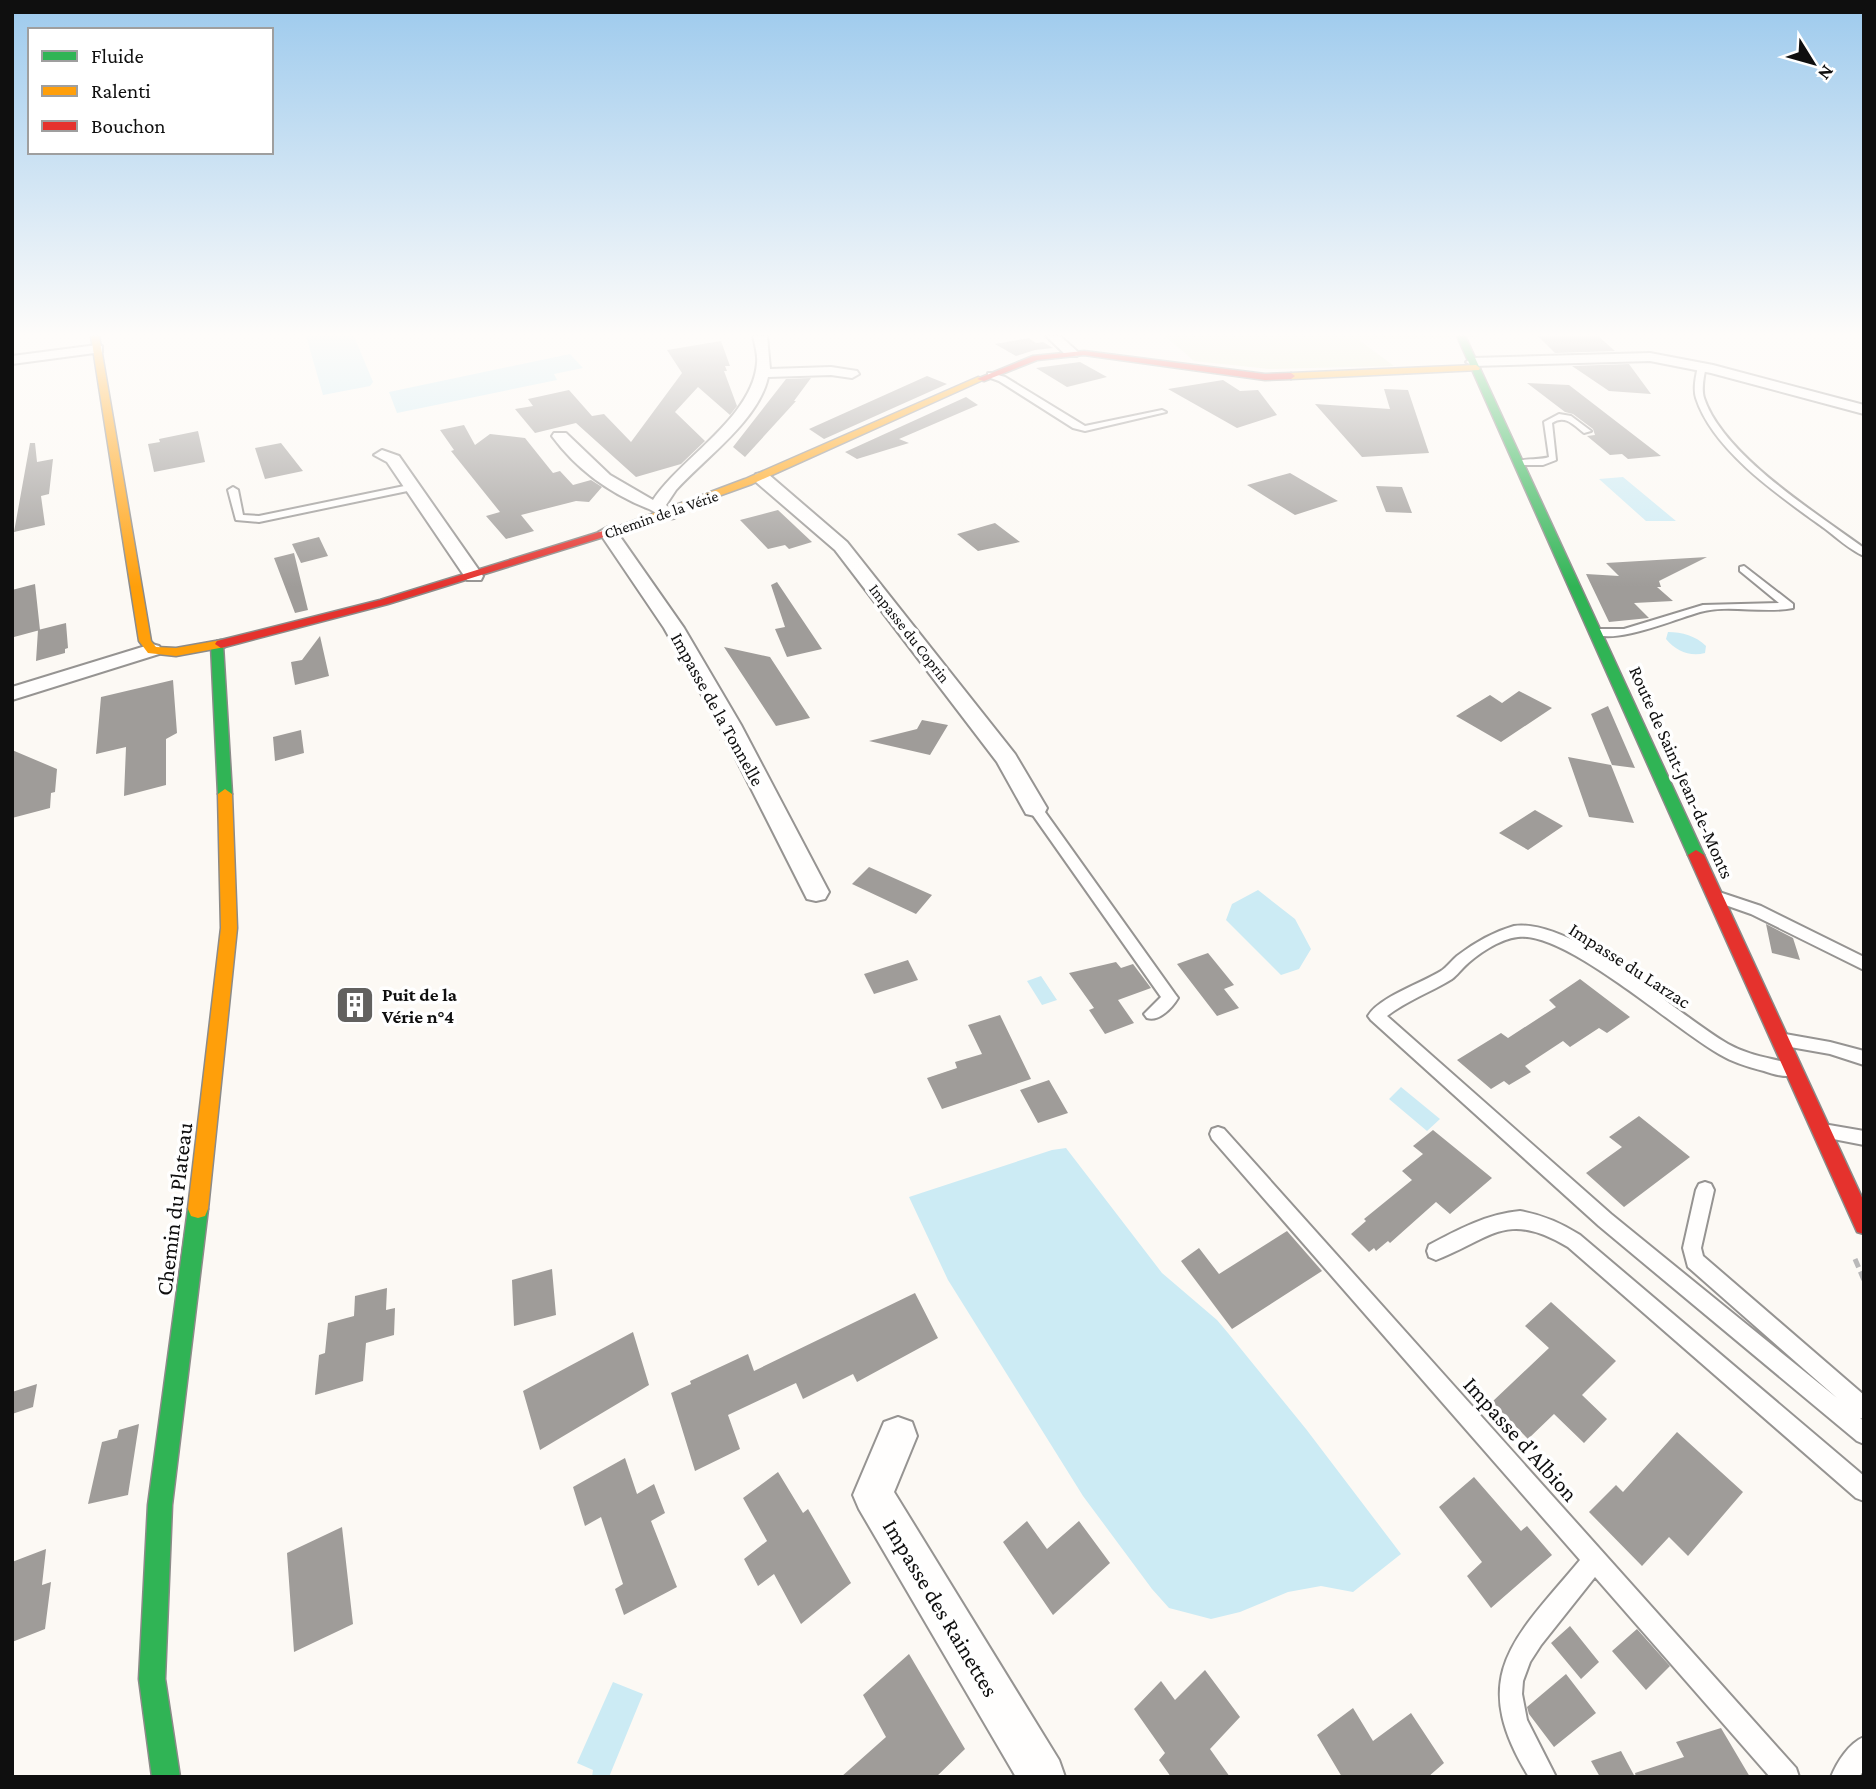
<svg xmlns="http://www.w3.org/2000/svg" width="1876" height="1789" font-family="'Crimson Pro',serif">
<rect width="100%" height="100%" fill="#fcf9f4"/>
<path fill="#e8f0d5" d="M1165 336H1479V337L1359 340 1394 366 1269 369 1194 361Z"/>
<path fill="#ccebf4" d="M306 336H354L373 382 370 386 323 395Z
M570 354 583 368 554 374 557 380 397 413 389 392Z
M1623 477 1676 521H1646L1599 479Z
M1668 632C1682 632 1696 636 1706 646L1705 653C1690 657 1676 651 1666 639Z
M1258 890 1295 919 1311 949 1299 969 1281 975 1226 920 1232 904Z
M1041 976 1057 1000 1042 1005 1027 981Z
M1401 1087 1440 1119 1427 1131 1389 1099Z
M1066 1148 1162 1273 1217 1320 1228 1333 1306 1429 1401 1554 1353 1592 1321 1586 1288 1592 1240 1612 1211 1619 1169 1608 1152 1589 1083 1496 948 1280 909 1197 1052 1150Z
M613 1682 643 1694 609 1777H592L593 1770 577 1763Z"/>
<path fill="#9f9c99" d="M1538 336H1598L1615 351 1555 353Z
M1029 338 1036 343 1043 342 1053 348 1035 350 1016 356 995 344Z
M721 341 730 366H725L727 371H724L737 406 730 415 698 387 675 412 705 441 681 464 636 477 576 423 535 433 515 409 533 406 528 399 569 390 592 416 604 414 631 442 682 373 667 350Z
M1080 362 1107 377 1067 387 1036 368Z
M1629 364 1651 394 1609 391 1572 366Z
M927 376 947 384 824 439 809 429Z
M811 378 794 401H796L745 457 733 447 786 379Z
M1223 380 1240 391 1258 390 1277 415 1237 428 1168 389Z
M1527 383 1569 385 1661 456 1628 459 1622 454 1610 455 1587 436 1595 435 1593 429 1573 414 1565 412Z
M1384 389 1408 390 1429 453 1362 457 1315 404 1390 409Z
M966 397 978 405 899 439 909 443 857 459 845 452Z
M464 425 475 445 490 434 525 438 553 473 560 471 573 485 591 480 602 487 589 502 576 501 521 515 534 531 506 539 486 516 500 512 451 451 454 450 440 430Z
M198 431 205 462 154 472 148 444 160 442 159 439Z
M30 443H35L37 462 53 459 49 494 41 496 45 525 14 532Z
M281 443 303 471 265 479 255 448Z
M1290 473 1338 501 1295 515 1247 485Z
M1376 486 1402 487 1412 513 1386 512Z
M778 510 812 542 789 549 785 545 768 549 740 520Z
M995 523 1020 542 978 551 957 534Z
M319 537 328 556 301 563 292 544Z
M294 553 308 610 295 613 274 558Z
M1707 557 1659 581 1661 587H1657L1673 601 1634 603 1649 618 1609 622 1586 574 1619 576 1606 563Z
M777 582 822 649 787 657 775 629 785 627 771 585Z
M35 584 40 630 14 637 12 590Z
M66 623 68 648 65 649V653L36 661 38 630Z
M320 636 329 676 295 685 291 662 302 660Z
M724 647 770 657 810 718 776 726Z
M173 680 177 733 166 739V785L124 796 126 747 96 754 101 697Z
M1519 691 1552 708 1501 742 1456 716 1490 695 1502 703Z
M1608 706 1635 768 1612 765 1591 714Z
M922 720 948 725 930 755 869 741 917 729Z
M301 730 304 753 275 761 273 737Z
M12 750 57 769 55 792 51 793 50 808 12 818Z
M1568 757 1611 765 1634 823 1589 817Z
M1535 810 1563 826 1528 850 1499 833Z
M869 867 932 895 916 914 852 884Z
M1766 924 1793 938 1800 960 1772 953Z
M1208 953 1234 985 1224 989 1239 1008 1217 1016 1177 964Z
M908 960 918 980 874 994 864 974Z
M1116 962 1121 968 1133 964 1151 988 1118 1000 1134 1023 1105 1034 1089 1010 1094 1008 1069 973Z
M1580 979 1630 1017 1607 1033 1599 1028 1570 1047 1563 1041 1525 1066 1531 1072 1509 1085 1504 1081 1491 1089 1457 1060 1501 1033 1508 1038 1556 1007 1549 1000Z
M1000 1015 1031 1079 942 1109 927 1078 957 1068 955 1062 982 1054 968 1025Z
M1049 1080 1068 1113 1038 1123 1020 1090Z
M1639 1116 1690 1157 1624 1207 1586 1173 1622 1147 1609 1137Z
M1433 1130 1492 1178 1450 1214 1436 1202 1390 1243 1388 1241 1376 1251 1374 1248 1369 1252 1351 1234 1366 1221 1364 1219 1412 1180 1402 1171 1423 1154 1413 1146Z
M1287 1231 1322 1271 1232 1329 1181 1261 1199 1248 1219 1274Z
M552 1269 556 1315 514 1326 512 1280Z
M387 1288 386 1310 395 1308 394 1335 366 1343 363 1381 315 1395 319 1355 325 1353 328 1323 354 1316 355 1296Z
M915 1293 938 1338 857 1382 853 1374 803 1399 796 1383 728 1415 740 1449 695 1471 671 1393 691 1384 690 1381 748 1354 754 1371Z
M1551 1302 1616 1361 1582 1395 1607 1419 1584 1443 1554 1414 1528 1439 1492 1402 1549 1348 1525 1326Z
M633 1332 649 1385 540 1450 523 1391Z
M37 1384 33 1407 12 1414V1392Z
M139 1424 128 1495 88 1504 102 1442 117 1438 119 1430Z
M1677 1432 1743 1492 1688 1556 1669 1537 1642 1566 1589 1512 1616 1485 1623 1492Z
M625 1458 637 1494 654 1484 665 1513 651 1521 677 1587 624 1615 615 1589 623 1584 601 1517 585 1526 573 1487Z
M778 1472 803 1513 808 1509 851 1583 801 1624 774 1574 758 1586 744 1559 767 1541 743 1498Z
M1474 1477 1521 1531 1527 1526 1552 1555 1491 1608 1467 1576 1482 1562 1439 1507Z
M1027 1521 1047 1549 1079 1521 1110 1563 1053 1615 1003 1542Z
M342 1527 353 1624 294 1652 287 1553Z
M46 1549 42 1585 51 1582 45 1629 12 1642V1562Z
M1570 1626 1599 1662 1581 1679 1551 1643Z
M1637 1629 1670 1666 1646 1690 1612 1651Z
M909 1654 965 1749 936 1777H841L886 1737 863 1695Z
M1205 1670 1240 1717 1210 1749 1230 1777H1171L1159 1760 1165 1753 1134 1709 1161 1681 1175 1700Z
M1566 1674 1596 1713 1554 1747 1529 1714 1527 1707Z
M1353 1708 1373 1741 1411 1713 1444 1763 1428 1777H1342L1317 1735Z
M1721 1728 1750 1777H1636L1635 1773 1684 1757 1676 1742Z
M1621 1751 1635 1777H1600L1591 1761Z"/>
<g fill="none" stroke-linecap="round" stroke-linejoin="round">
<g stroke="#969492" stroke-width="4">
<path id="lane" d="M1702 364 1706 366C1704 376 1701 388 1704 398 1723 455 1816 513 1864 548V556C1850 550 1836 537 1824 528 1781 497 1713 451 1696 398 1693 388 1696 376 1698 366Z
M991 373 1005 377 1085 426 1162 410 1166 412 1085 431 1073 428 999 381 988 377V373Z
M1559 414 1571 416 1591 431 1584 433C1574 425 1565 414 1552 423L1556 460 1543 465H1516L1515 463C1524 457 1538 461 1549 457L1544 422Z
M414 484 418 487 417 489 259 522 236 520 228 490 233 487 238 490 243 515 259 516Z
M1744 566 1793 604V608C1763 614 1729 604 1700 612 1675 619 1611 647 1590 632L1595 629H1624L1703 605 1779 603 1740 571V567Z
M1035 804 1040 805 1175 994 1178 998C1172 1008 1159 1022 1147 1018L1144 1014 1161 997 1030 811 1029 808Z
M1719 892 1761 906 1864 957V970L1751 914 1714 901 1712 897Z
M1514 926C1574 918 1676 1014 1728 1044 1749 1056 1772 1058 1795 1065L1797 1070 1795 1075C1785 1078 1773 1074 1764 1071 1748 1067 1732 1062 1719 1054 1673 1028 1566 931 1518 937 1499 939 1476 955 1463 968 1459 972 1456 976 1452 979 1431 992 1406 1001 1387 1016L1611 1214 1837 1398 1688 1267 1683 1248 1696 1190 1699 1184 1705 1182 1711 1184 1714 1190 1701 1248 1703 1256 1864 1395V1419L1860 1418 1864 1421V1444L1857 1441 1599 1226 1371 1020 1368 1016C1379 997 1422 983 1441 971 1447 967 1451 961 1457 956 1474 943 1493 932 1514 926Z
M1785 1034 1830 1042 1864 1051V1065L1830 1054 1779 1045 1777 1040 1779 1035Z
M1829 1125 1864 1131V1145L1823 1137 1821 1132 1823 1127Z
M1218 1127 1224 1129 1796 1768 1799 1777H1770L1595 1577 1541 1645 1530 1662 1523 1681 1522 1694 1527 1720 1556 1777H1529C1466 1675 1515 1638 1580 1560L1212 1139 1210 1134 1212 1129Z
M1520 1211C1543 1215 1561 1223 1580 1235L1864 1476V1501L1856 1498 1568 1247C1506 1210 1492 1238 1436 1260L1429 1257 1427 1251 1429 1245C1459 1229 1487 1214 1520 1211Z
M1864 1737V1770L1859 1777H1831C1837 1762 1849 1743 1864 1737Z"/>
</g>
<g stroke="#969492" stroke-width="4">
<path id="street" d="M753 336H767L770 369 831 367 857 371 859 374 852 378 831 375 768 377C759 420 705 458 676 490L666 505 677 514 674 518C662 521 659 513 649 509 611 494 577 470 552 436L554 433H566L610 475 653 500C682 457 753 417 757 363 758 355 755 345 753 336Z
M1046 336H1060L1079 353 1077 356H1067Z
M97 345 102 346V352L12 364V356Z
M1650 353 1713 365 1864 405V414L1711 373 1650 361 1473 366 1466 362 1473 358Z
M382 450 399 456 483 576 481 580H467L387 462 374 455Z
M762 473 768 474 847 542 1015 754 1047 808 1044 814 1035 816 1026 814 997 762 835 550 756 482 754 478 756 474Z
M608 527 614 528 684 628 741 725 829 892 825 899 816 901 807 899 719 725 664 628 599 532Z
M152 644 159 646 162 650 159 654 12 700V687Z
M898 1417 912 1422 917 1436 894 1492 1059 1760 1065 1777H1016L859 1509 853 1495 884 1422Z"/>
</g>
<g stroke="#8c8b89" stroke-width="3">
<path id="fast" d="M1457 336H1465L1704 855 1701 859 1696 860 1688 855Z
M217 641 223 645 232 794 225 799 218 794 211 645Z
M198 1200 205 1202 208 1209 172 1505 165 1679 180 1777H152L139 1679 148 1505 188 1209 191 1202Z"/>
</g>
<g stroke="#8c8b89" stroke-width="3">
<path id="slow" d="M91 336H99L151 641 156 647 176 648 221 640 225 641V647L176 656 148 653 139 641Z
M1476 365 1480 368 1479 370 1291 379 1287 376 1291 373Z
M978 377 985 379 752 484 610 535 601 533 745 479Z
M225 789 232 794 237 928 208 1209 205 1216 198 1218 191 1216 188 1209 221 928 218 794Z"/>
</g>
<g stroke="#8c8b89" stroke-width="3">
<path id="jam" d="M1084 351 1265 374 1291 373 1295 376 1291 379 1265 380 1084 355 1037 360 984 381 977 379 1033 356Z
M606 530 611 533 610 535 388 604 221 648 215 644 217 641 380 600Z
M1696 850 1704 855 1864 1202V1234L1857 1232 1688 855Z"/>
</g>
<path stroke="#b9b8b8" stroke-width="5" stroke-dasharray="9 4.5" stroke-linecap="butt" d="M1855 1259 1864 1280"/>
<use href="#lane" fill="#fffefd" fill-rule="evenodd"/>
<use href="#street" fill="#fffefd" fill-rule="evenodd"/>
<use href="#fast" fill="#30b455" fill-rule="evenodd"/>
<use href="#slow" fill="#ff9f0a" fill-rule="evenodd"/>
<use href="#jam" fill="#e5322d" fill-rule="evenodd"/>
</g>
<linearGradient id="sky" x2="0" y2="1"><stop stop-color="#9dcaed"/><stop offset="0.57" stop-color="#fefcfa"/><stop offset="1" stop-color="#fefcfa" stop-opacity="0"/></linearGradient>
<rect width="1876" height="587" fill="url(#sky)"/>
<defs>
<g id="building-square" transform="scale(2.0125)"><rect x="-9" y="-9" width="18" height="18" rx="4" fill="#62615f" stroke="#fff"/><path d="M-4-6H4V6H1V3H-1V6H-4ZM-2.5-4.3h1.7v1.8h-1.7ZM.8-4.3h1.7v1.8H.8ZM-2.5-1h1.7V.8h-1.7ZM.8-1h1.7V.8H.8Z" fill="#fff"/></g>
</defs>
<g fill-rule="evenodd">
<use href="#building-square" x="355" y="1005"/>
</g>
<g text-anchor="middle" stroke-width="7" stroke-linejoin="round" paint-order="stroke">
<g font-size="16" fill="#0f0f0f" stroke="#fff">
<text transform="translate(661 514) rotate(-19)" y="6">Chemin de la Vérie</text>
<text transform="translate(910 633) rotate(52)" y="6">Impasse du Coprin</text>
</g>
<g font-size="19" fill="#0f0f0f" stroke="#fff">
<text transform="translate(718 709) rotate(61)" y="7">Impasse de la Tonnelle</text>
<text transform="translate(1682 772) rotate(66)" y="7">Route de Saint-Jean-de-Monts</text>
<text transform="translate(1630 965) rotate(33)" y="7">Impasse du Larzac</text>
</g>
<g font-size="19" font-weight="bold" fill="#0f0f0f" stroke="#fff" text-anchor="start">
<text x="382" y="1001">Puit de la<tspan x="382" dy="22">Vérie n°4</tspan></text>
</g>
<g font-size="23" fill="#0f0f0f" stroke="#fff">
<text transform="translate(174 1209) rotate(-83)" y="8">Chemin du Plateau</text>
<text transform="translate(1521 1439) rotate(48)" y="8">Impasse d'Albion</text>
<text transform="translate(941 1608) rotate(59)" y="8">Impasse des Rainettes</text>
</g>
</g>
<rect width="1876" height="1789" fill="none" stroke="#0f0f0f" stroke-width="28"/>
<rect x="28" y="28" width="245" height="126" fill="#ffffff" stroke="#9f9f9f" stroke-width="2"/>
<rect x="42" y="51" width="35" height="10" fill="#30b455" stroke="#9f9f9f" stroke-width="2"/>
<text x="91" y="63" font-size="21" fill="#0f0f0f">Fluide</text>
<rect x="42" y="86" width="35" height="10" fill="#ff9f0a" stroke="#9f9f9f" stroke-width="2"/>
<text x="91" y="98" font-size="21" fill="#0f0f0f">Ralenti</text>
<rect x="42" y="121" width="35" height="10" fill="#e5322d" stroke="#9f9f9f" stroke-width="2"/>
<text x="91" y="133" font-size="21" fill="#0f0f0f">Bouchon</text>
<g transform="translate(1813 63) rotate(127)" stroke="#ffffff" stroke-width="5" paint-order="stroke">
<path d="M0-5L12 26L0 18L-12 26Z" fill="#0f0f0f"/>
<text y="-10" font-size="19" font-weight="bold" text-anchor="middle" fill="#0f0f0f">N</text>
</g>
</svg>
